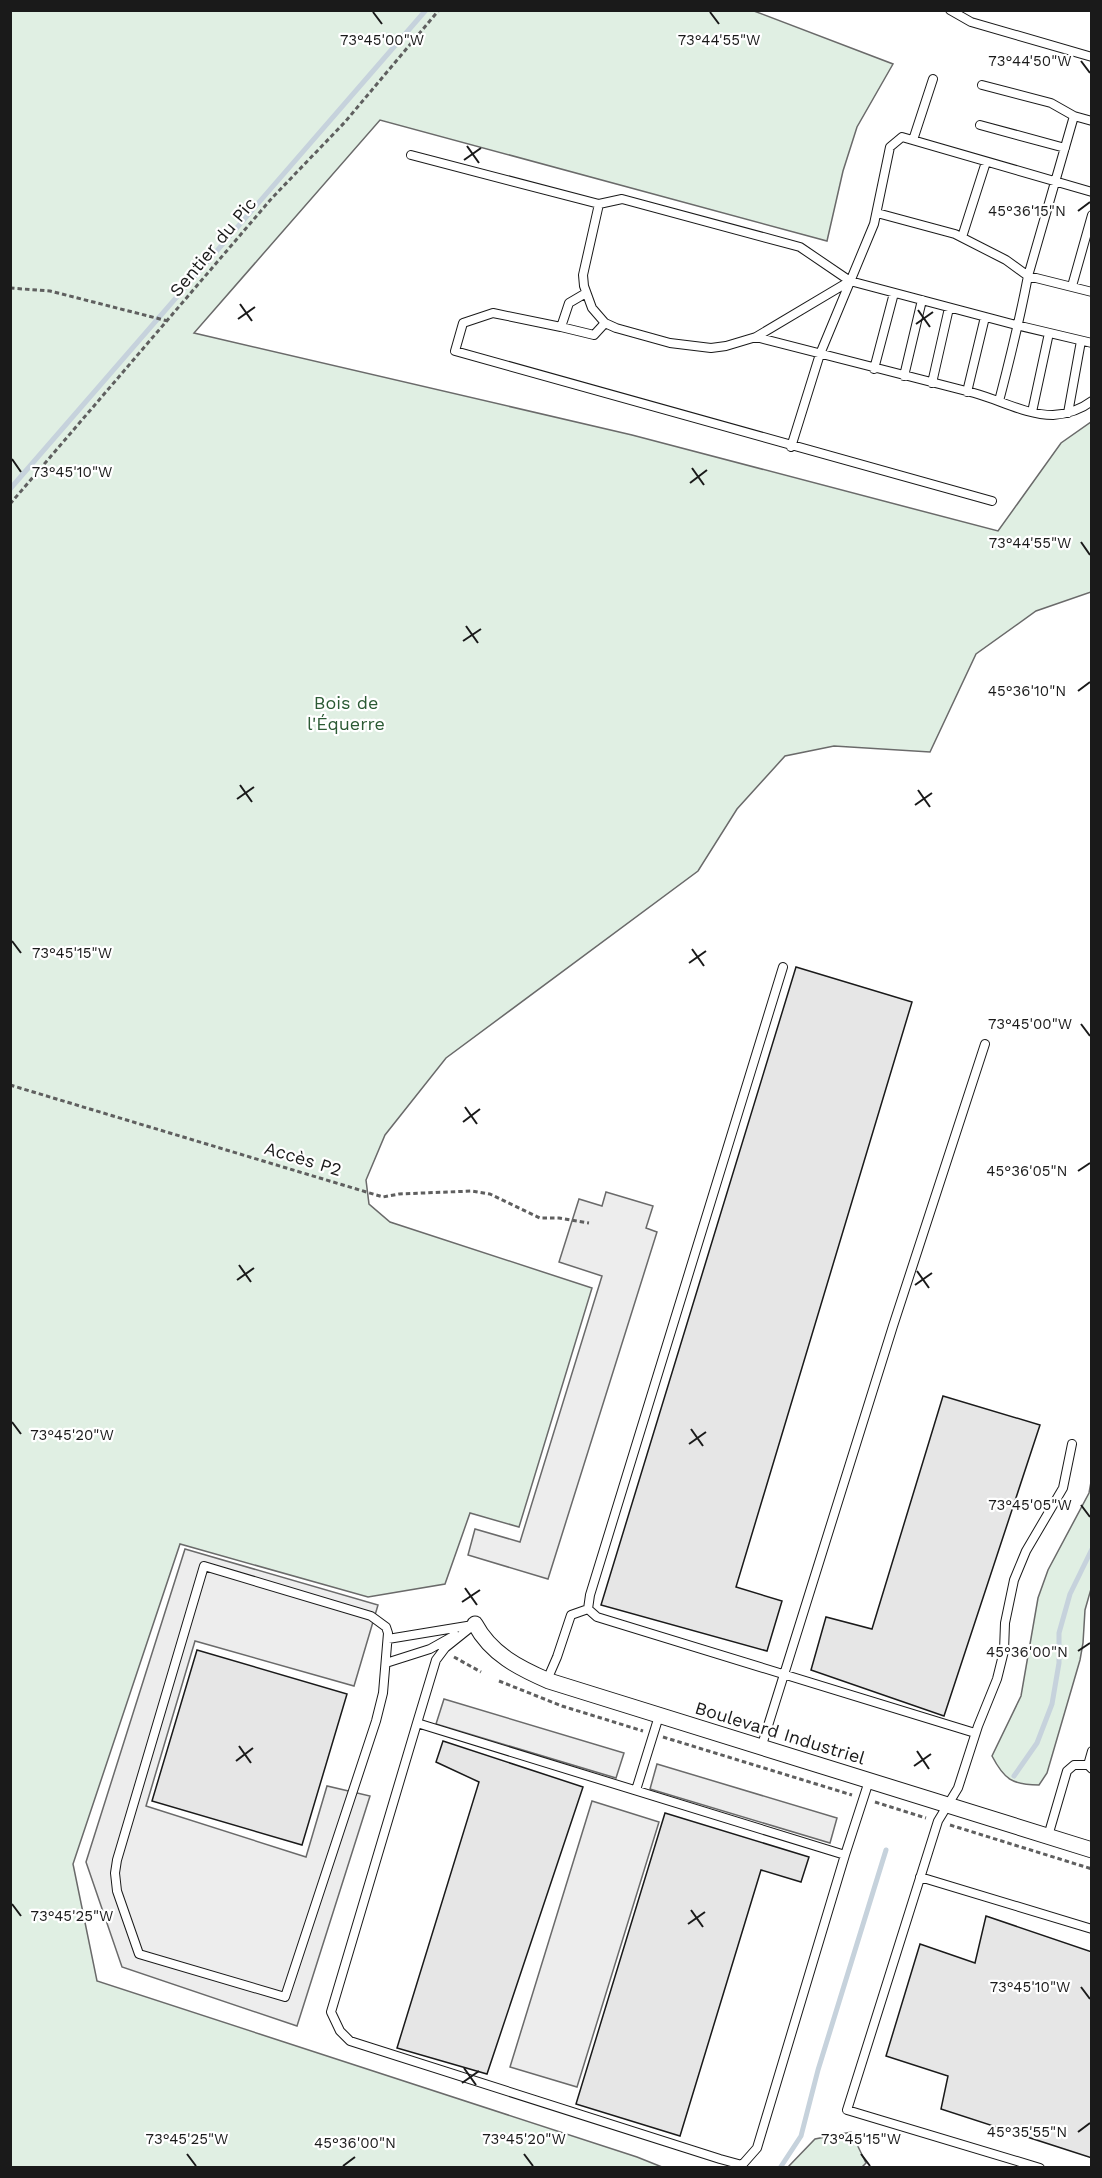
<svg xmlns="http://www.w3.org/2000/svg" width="1102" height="2178" font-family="'Work Sans',sans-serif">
<rect width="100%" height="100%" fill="#fff"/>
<path fill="#e0efe3" stroke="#6a6a6a" stroke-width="1.5" d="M11 10 754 11 893 64 857 127 843 171 827 241 380 120 194 333 632 435 998 531 1061 443 1091 422V592L1036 611 976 654 930 752 834 746 785 756 737 809 698 871 446 1058 385 1135 366 1180 369 1204 390 1222 592 1288 519 1527 470 1513 445 1584 368 1597 180 1544 73 1864 97 1981 637 2157 662 2167H11Z
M1091 1482V1589L1085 1610 1083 1643 1080 1660 1047 1773 1039 1785C1012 1785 1004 1779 992 1756L1021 1696 1038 1598 1048 1570 1089 1493Z
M851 2132 866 2163 862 2167H788L815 2139Z"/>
<path fill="#ededed" stroke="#6a6a6a" stroke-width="1.5" d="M606 1192 653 1206 646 1228 657 1232 548 1579 468 1555 475 1529 520 1542 602 1276 559 1262 579 1199 602 1206Z
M185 1549 378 1605 354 1686 195 1641 146 1806 306 1857 327 1786 370 1796 297 2026 122 1967 86 1862Z
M444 1699 624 1753 616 1778 436 1724Z
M657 1764 837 1818 830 1843 650 1789Z
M592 1801 659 1822 577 2087 510 2067Z"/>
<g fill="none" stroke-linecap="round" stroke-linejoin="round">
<path stroke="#c6d2dc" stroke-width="5" d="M10 489 426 10
M1014 1776 1037 1743 1052 1704 1059 1663V1633L1070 1594 1092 1549
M780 2168 801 2136 818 2070 886 1850"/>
</g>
<path fill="#e6e6e6" stroke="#1a1a1a" stroke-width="1.5" d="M796 967 912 1002 736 1587 782 1601 767 1651 601 1605Z
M943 1396 1040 1425 944 1716 811 1670 826 1617 872 1629Z
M197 1650 347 1694 302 1845 152 1801Z
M443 1741 583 1787 487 2074 397 2048 479 1782 436 1762Z
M665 1813 809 1857 801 1882 761 1870 680 2136 576 2104Z
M986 1916 1092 1952V2158L941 2109 948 2076 886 2056 920 1944 975 1963Z"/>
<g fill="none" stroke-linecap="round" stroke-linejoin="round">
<g stroke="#1a1a1a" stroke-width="10">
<path id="service" d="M950 10 971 22 1092 57
M982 85 1051 103 1074 116
M1092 121 1074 116 1028 276 1092 292
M980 125 1065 148
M913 140 933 79
M411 155 599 204
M877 213 955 234 1006 260 1028 276C1020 318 1010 359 999 401
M962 237 986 162
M850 281 756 337 726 346 711 348 670 343 616 328 605 323 592 308 584 286 583 275 599 204 622 199 800 247 850 281 1016 325 1092 343
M1072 286 1092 215
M586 293 569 303 561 327 493 313 463 323 455 351 992 501
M561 327 594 335 605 323
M756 337C829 356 901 374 974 393 1000 400 1026 415 1053 415 1068 414 1080 410 1092 401
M874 369 894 293
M904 376 922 300
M932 383 949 308
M967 392 985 317
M1032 412 1049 333
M1068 413 1081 341
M791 447 820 354 874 224 890 147 902 137 1092 192
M783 967 590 1595 588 1609 597 1617 975 1733
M204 1566 371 1616 386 1627 388 1633 383 1693 376 1721 285 1997 139 1954 117 1891 115 1873 117 1860Z
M475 1624 445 1648 436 1660 417 1723 845 1855 869 1781
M388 1639 473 1625
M386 1663 430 1649 455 1635
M547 1680 557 1657 571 1615 588 1609
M417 1723 331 2012 340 2031 350 2041 720 2159 742 2165 757 2148 845 1855
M761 1748 893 1326 985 1044
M1092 1751 1088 1765 1092 1769
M636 1790 659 1716
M1048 1836 1067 1771 1074 1765H1088
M920 1877 1092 1929
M1040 2168 847 2110 938 1821 958 1788 978 1726 997 1679 1004 1651 1005 1623 1014 1580 1026 1551 1063 1488 1072 1444"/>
</g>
<g stroke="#1a1a1a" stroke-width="17">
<path id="minor" d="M475 1624C491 1654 519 1668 549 1681L1092 1850"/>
</g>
<path stroke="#5f5f5f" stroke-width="3" stroke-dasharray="4.5 3" stroke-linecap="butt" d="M10 288 50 291 168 321
M10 504 272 198 345 122 439 10
M10 1085 383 1197 399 1194 472 1191 490 1194 540 1218H559L589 1223
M454 1657 481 1672
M499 1681 562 1706 643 1731
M663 1737 852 1795
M875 1802 926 1818
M950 1825 1092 1869"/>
<use href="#service" stroke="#fff" stroke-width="8"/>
<use href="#minor" stroke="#fff" stroke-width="15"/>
</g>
<path fill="none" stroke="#1a1a1a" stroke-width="2" d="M373 12 382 24M710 12 719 24M1081 61 1090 73M467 146 479 163M464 160 481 148M1078 211 1090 202M240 304 252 321M918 310 930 327M238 319 255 307M916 324 933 312M12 459 21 472M692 468 704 485M690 483 707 470M1081 542 1090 555M466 626 478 643M463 641 481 629M1078 691 1090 682M240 785 252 802M918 790 930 807M237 799 254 787M915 805 932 793M12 941 21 953M692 949 704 966M689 963 706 951M1081 1024 1090 1036M465 1107 477 1124M463 1122 480 1109M1078 1171 1090 1163M239 1265 251 1282M917 1271 929 1288M237 1280 254 1268M915 1285 932 1273M12 1422 21 1434M691 1429 703 1446M689 1444 706 1432M1081 1505 1090 1517M465 1588 477 1605M462 1602 480 1590M1078 1651 1090 1643M239 1746 251 1763M917 1751 929 1769M236 1761 253 1748M914 1766 931 1754M12 1904 21 1916M691 1910 703 1927M688 1924 705 1912M1081 1987 1090 1999M464 2068 476 2085M462 2083 479 2071M1078 2132 1090 2123M187 2154 196 2166M524 2154 533 2166M861 2154 870 2166M343 2166 355 2157"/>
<g text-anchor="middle" stroke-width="4.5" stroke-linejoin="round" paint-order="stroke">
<g font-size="18" fill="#1a1a1a" stroke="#fff">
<text transform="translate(213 247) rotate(-50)" y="6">Sentier du Pic</text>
<text transform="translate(303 1159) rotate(17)" y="6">Accès P2</text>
<text transform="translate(780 1733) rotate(17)" y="6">Boulevard Industriel</text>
</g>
<g font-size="18" fill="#2b5a34" stroke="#fff">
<text x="346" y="709">Bois de<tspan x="346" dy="21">l'Équerre</tspan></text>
</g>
</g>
<g font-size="15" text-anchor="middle" fill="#1a1a1a" stroke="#fff" stroke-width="4.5" stroke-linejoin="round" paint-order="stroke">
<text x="382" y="45">73°45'00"W</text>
<text x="719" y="45">73°44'55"W</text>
<text x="1030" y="66">73°44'50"W</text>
<text x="1027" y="216">45°36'15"N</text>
<text x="72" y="477">73°45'10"W</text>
<text x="1030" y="548">73°44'55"W</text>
<text x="1027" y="696">45°36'10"N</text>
<text x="72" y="958">73°45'15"W</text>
<text x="1030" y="1029">73°45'00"W</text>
<text x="1027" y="1176">45°36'05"N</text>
<text x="72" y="1440">73°45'20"W</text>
<text x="1030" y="1510">73°45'05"W</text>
<text x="1027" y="1657">45°36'00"N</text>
<text x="72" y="1921">73°45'25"W</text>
<text x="1030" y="1992">73°45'10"W</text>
<text x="1027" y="2137">45°35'55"N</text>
<text x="187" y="2144">73°45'25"W</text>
<text x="524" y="2144">73°45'20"W</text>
<text x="861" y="2144">73°45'15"W</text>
<text x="355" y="2148">45°36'00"N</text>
</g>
<rect width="1102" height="2178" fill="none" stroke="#1a1a1a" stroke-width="24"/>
</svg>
